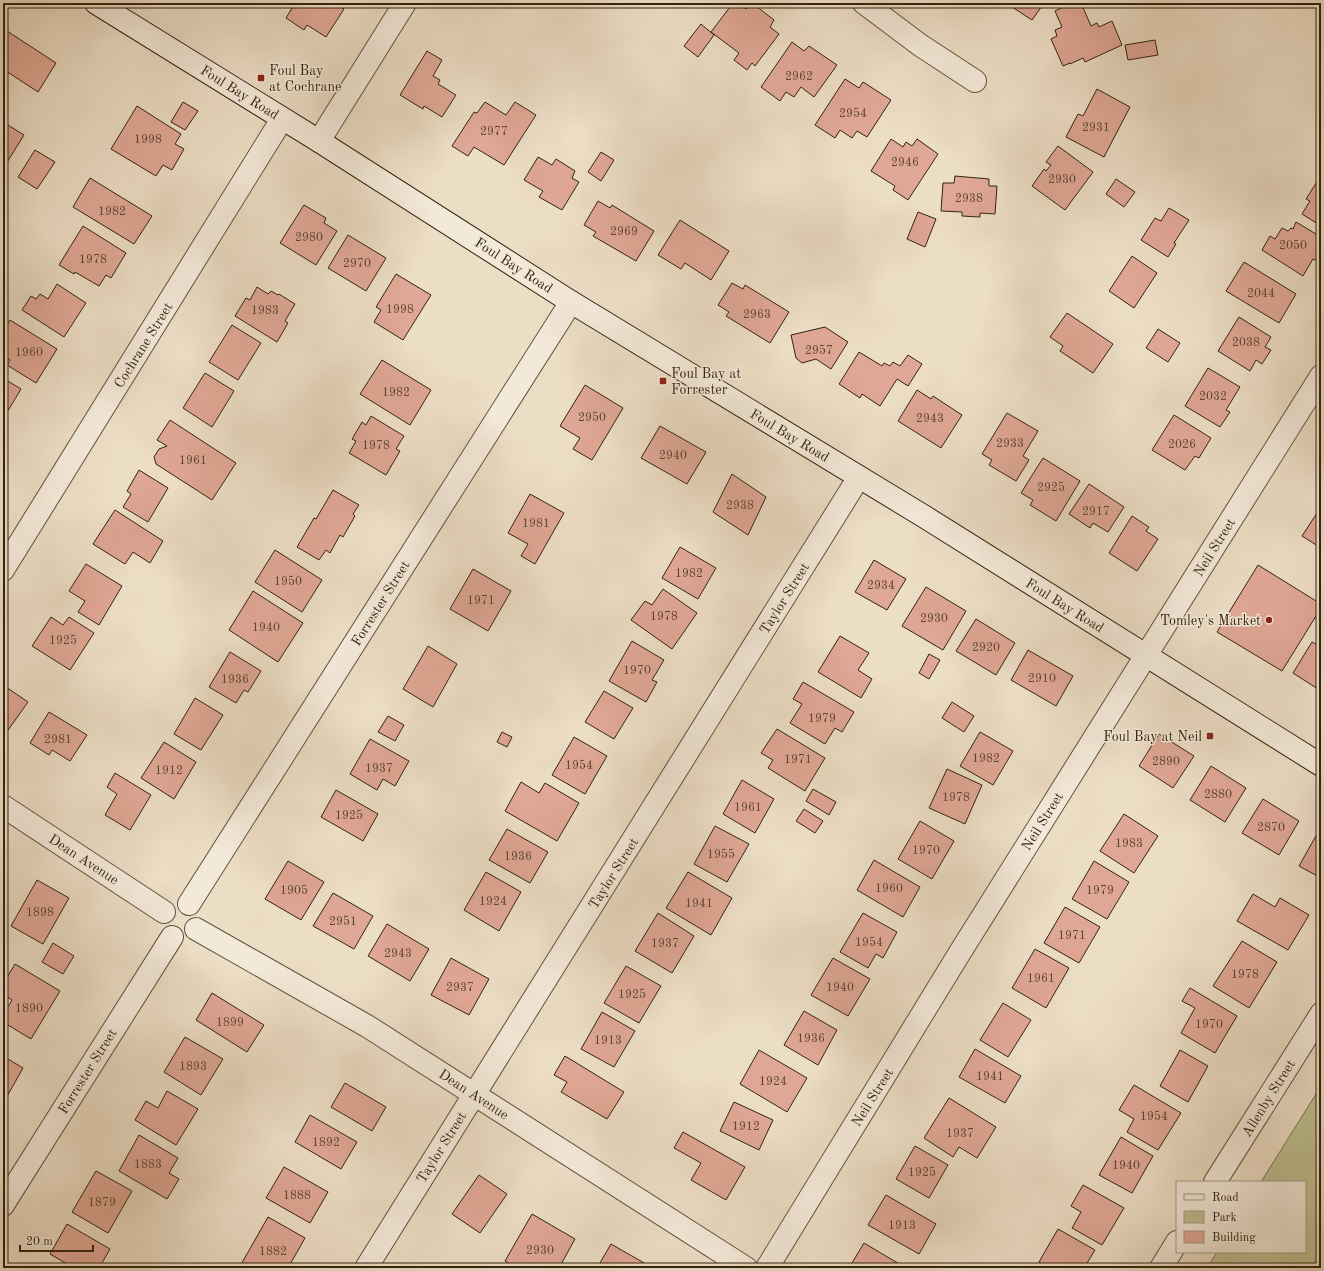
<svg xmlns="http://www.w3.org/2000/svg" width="1324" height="1271" font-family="'Old Standard TT',serif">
<rect width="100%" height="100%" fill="#ecddc5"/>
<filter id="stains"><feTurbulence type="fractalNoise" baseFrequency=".005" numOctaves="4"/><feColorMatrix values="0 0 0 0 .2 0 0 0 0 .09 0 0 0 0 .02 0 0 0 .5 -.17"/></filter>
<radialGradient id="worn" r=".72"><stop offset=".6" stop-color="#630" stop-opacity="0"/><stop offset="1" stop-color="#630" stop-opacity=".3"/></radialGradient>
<path fill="#bdbf91" stroke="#787150" d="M1321 1086V1268H1207L1217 1252H1305V1182H1261Z"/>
<path fill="#dfa795" stroke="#33230f" d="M295 3H335L344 9 326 37 307 25 304 30 286 18Z
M733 3H738L746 9 752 3 774 20 770 27 779 34 755 66 752 63 747 70 734 60 739 53 711 32Z
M1015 3H1044L1032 20 1012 7Z
M1072 3H1081L1091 26 1097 23 1099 27 1112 21 1122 45 1085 62 1083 58 1070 64V63L1063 66 1051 39 1057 36 1055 30 1062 27 1055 11Z
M701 24 714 35 698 57 684 46Z
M4 29 56 63 38 92 3 69Z
M1155 40 1158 55 1128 60 1125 45Z
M792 42 804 51 809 46 837 65 814 97 801 87 794 97 786 92 780 101 761 87Z
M427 51 442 60 433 76 440 80 438 84 456 95 442 117 424 106 423 109 400 95Z
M845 79 859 88 863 82 891 100 867 137 857 131 852 138 840 130 835 138 815 125Z
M1097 89 1130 107 1104 157 1066 137 1078 114 1083 116Z
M183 102 198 111 185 130 171 122Z
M485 102 506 115 515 102 536 115 504 165 474 147 468 156 452 146 474 112 477 113Z
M137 106 181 134 175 144 184 149 172 170 163 165 156 176 111 149Z
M3 122 24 135 4 167 3 166Z
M891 139 903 147 906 142 912 146 917 139 938 154 908 200 893 190 895 186 871 171Z
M1058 146 1093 172 1065 210 1032 186 1044 169 1046 171 1051 165 1046 162Z
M35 150 55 162 37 189 18 177Z
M601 152 614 160 601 181 588 172Z
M538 157 552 165 556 159 575 171 572 178 579 182 562 210 539 197 543 191 524 180Z
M955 176 989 179V186H997L995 214 980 213V217L962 216V212L941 211 943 183H954Z
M1320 177 1321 178V226L1302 214 1310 201 1306 199Z
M90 178 152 216 134 244 73 207Z
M1116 179 1135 192 1124 207 1106 194Z
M598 201 610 208 612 205 654 231 636 261 593 236 596 232 584 225Z
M304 205 326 218 324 223 337 231 316 265 280 243Z
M1169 208 1189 220 1174 243 1176 244 1168 257 1141 240 1155 218 1161 221Z
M918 212 936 219 925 247 907 239Z
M680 220 729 251 711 280 685 263 681 269 658 255Z
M1296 222 1321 237V255L1317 261 1313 259 1303 276 1262 250 1270 236 1275 239 1282 228 1288 231 1291 228 1293 229Z
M83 226 126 253 111 278 106 275 99 286 75 272 74 274 59 265Z
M348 235 386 258 366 291 328 268Z
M1132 256 1157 273 1134 308 1109 291Z
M1244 262 1296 294 1279 323 1226 291Z
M396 274 431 295 403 340 374 322 381 310 376 307Z
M732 283 743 289 745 285 789 312 770 343 726 316 729 312 718 305Z
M57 284 86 303 64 337 22 310 31 296 36 299 40 294 48 299Z
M257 287 268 294 271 291 278 295 279 294 295 304 285 321 288 323 277 342 235 316 246 298 250 300Z
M1067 313 1113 344 1093 373 1060 351 1063 346 1050 337Z
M1239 317 1271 337 1265 347 1271 350 1262 364 1256 360 1250 371 1218 351Z
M10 320 57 349 36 383 7 365 10 360 3 355V331Z
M232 325 261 343 238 380 209 362Z
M825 327 848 342 831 369 816 359 802 363 796 358 791 335Z
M1158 329 1180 343 1168 362 1146 348Z
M859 352 882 366 884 363 890 366 893 362 900 366 908 355 922 364 908 386 897 379 880 406 862 394 860 398 839 384Z
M382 360 431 390 410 425 360 394Z
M1208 368 1240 387 1226 410 1230 412 1220 427 1185 406Z
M205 373 234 391 212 427 183 408Z
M3 378 21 389 3 419Z
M585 385 623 408 592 460 573 449 580 438 560 426Z
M917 390 931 399 933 396 962 415 941 448 898 421Z
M1007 413 1038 431 1023 456 1029 460 1016 481 989 465 992 460 982 454Z
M1174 415 1211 438 1199 458 1195 456 1185 470 1152 450Z
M371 416 404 436 396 449 400 451 386 475 349 453 356 441 352 439 362 422 366 425Z
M170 420 236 463 212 500 156 464 154 457 159 449 167 446 157 440Z
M660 426 706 452 687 484 641 458Z
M1043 458 1080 481 1056 521 1030 505 1033 500 1021 493Z
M139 470 168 488 148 522 123 507 131 494 127 491Z
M732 474 766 497 748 535 713 512Z
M1089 484 1124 507 1108 532 1093 523 1090 528 1069 514Z
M333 490 359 505 353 514 355 516 343 537 340 535 330 553 326 550 319 560 297 547 314 518 316 519Z
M530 494 564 513 535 564 521 556 528 544 508 533Z
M1321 507V548L1302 536Z
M115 510 163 541 150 563 133 552 125 564 93 544Z
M1132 516 1149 527 1146 531 1158 539 1137 571 1109 553Z
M680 547 716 568 698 599 662 578Z
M275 550 322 580 302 612 255 582Z
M874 560 906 579 887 610 855 592Z
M86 564 122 586 99 625 78 612 85 601 69 591Z
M1258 565 1321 604V608L1282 671 1217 632Z
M473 569 511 591 488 631 450 609Z
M926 587 966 611 943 650 902 626Z
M663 589 697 613 672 649 631 620 645 601 652 605Z
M253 591 303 623 278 662 229 630Z
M51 617 63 625 69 617 94 633 70 670 32 646Z
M976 619 1015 643 996 675 956 651Z
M840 636 869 653 858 670 872 679 861 698 818 672Z
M632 641 664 660 652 680 657 682 646 702 609 681Z
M1312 642 1321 647V691L1293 673Z
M428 646 457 664 433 707 403 689Z
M1028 650 1073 676 1056 706 1011 680Z
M230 652 261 671 248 692 244 690 236 703 209 687Z
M929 654 940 660 929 679 919 673Z
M803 682 854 712 842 732 835 728 825 744 790 723 802 704 793 699Z
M3 685 28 702 6 733 3 731Z
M604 691 633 708 614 739 585 722Z
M195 698 223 715 201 750 174 734Z
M952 702 974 716 964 732 942 718Z
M49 712 87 735 70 761 52 750 49 755 30 743Z
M388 716 404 725 395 741 378 732Z
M777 729 825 758 805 791 768 768 773 760 761 753Z
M502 732 512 737 507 747 497 742Z
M980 732 1013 751 993 785 960 766Z
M1159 734 1194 756 1173 788 1139 766Z
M574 737 607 756 585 794 552 775Z
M370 739 409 761 395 786 383 779 377 790 350 774Z
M164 742 196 762 174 799 141 778Z
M1211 766 1246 788 1225 822 1190 800Z
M947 769 982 785 965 824 929 808Z
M115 773 151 795 130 830 105 815 117 794 107 787Z
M742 780 774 799 755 833 723 814Z
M521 782 539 793 545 783 579 803 557 841 505 811Z
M813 789 836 802 829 815 806 801Z
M336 790 378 814 363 841 321 817Z
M1263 799 1299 821 1279 855 1242 833Z
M804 809 823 821 815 833 796 821Z
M1124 814 1158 836 1134 873 1100 851Z
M920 821 954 841 932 879 898 859Z
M715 826 749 844 727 882 694 864Z
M507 829 548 852 530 883 489 860Z
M1317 834 1321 836V878L1299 866Z
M874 860 920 887 903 917 857 890Z
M288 861 324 882 301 920 265 899Z
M1094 861 1129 882 1107 919 1072 899Z
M486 872 521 892 499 931 464 910Z
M688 872 732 898 711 935 666 908Z
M37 880 69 898 43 944 11 926Z
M333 893 373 916 354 949 313 926Z
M1253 894 1275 907 1280 898 1309 915 1288 950 1237 921Z
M1065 907 1100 927 1079 963 1044 943Z
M658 913 694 936 672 973 635 951Z
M863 913 897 932 883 958 876 954 868 968 840 952Z
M387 924 429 949 410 981 368 956Z
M1242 941 1277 962 1249 1008 1213 986Z
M53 943 74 956 63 974 42 962Z
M1035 949 1069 968 1046 1008 1012 988Z
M451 958 489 979 469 1015 431 995Z
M833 958 870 979 848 1016 811 995Z
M15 964 60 991 31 1039 3 1022V1015L12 1000 3 994V984Z
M626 966 661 986 639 1023 604 1003Z
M1190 988 1237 1016 1215 1053 1181 1033 1195 1008 1182 1001Z
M212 993 264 1025 247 1052 196 1020Z
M1003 1003 1031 1020 1008 1057 980 1040Z
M804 1011 837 1030 818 1065 784 1045Z
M602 1012 635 1031 614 1067 581 1049Z
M185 1037 223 1059 201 1095 164 1072Z
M975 1049 1021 1076 1005 1103 959 1077Z
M759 1050 807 1078 787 1112 740 1084Z
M1180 1050 1208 1066 1188 1102 1160 1086Z
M3 1056 23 1068 5 1100 3 1099Z
M565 1056 624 1092 607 1119 561 1092 567 1082 554 1075Z
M345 1083 386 1107 372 1131 331 1107Z
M1134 1085 1181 1113 1158 1150 1127 1132 1134 1119 1119 1110Z
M167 1091 198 1109 176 1145 135 1120 146 1101 158 1108Z
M949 1098 996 1127 977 1158 959 1147 953 1157 924 1138Z
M734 1102 773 1120 759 1150 720 1131Z
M310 1115 357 1142 341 1169 295 1142Z
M683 1132 745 1167 726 1200 691 1180 701 1163 674 1148Z
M139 1135 178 1158 169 1173 179 1179 167 1199 119 1171Z
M1121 1137 1153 1156 1132 1193 1099 1175Z
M915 1146 948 1165 929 1198 896 1179Z
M284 1167 328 1192 310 1223 266 1198Z
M96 1171 132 1191 108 1233 72 1212Z
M479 1175 507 1194 480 1233 452 1214Z
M1083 1185 1124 1208 1102 1245 1072 1228 1081 1212 1071 1206Z
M886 1195 936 1224 919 1254 868 1225Z
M532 1214 575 1239 559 1268H518L505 1261Z
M268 1217 305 1238 288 1268H283L274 1263 272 1268H239Z
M67 1224 110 1249 99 1268H74L50 1254Z
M1058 1229 1095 1250 1084 1268H1049L1039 1262Z
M864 1243 906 1268H849Z
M611 1244 653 1268H597Z"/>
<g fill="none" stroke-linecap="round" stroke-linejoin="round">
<g stroke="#61523c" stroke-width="24">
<path id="street" d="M864 3 920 45 975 81
M319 141 405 3
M3 570 282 119
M3 806 164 912
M189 904 571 302
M196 929 367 1026 746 1268
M1215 1182 1321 1014
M3 1205 172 937
M366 1268 859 477
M767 1268 959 954 1321 376
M1161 1268 1177 1242"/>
</g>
<g stroke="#33230f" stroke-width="24">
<path id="secondary" d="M96 3 319 141 571 302 925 517 1321 765"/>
</g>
<use href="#street" stroke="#f3e9d9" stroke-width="22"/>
<use href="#secondary" stroke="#f3e9d9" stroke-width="22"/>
</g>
<g fill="#8f2418" stroke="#f3e9d9" stroke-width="1.5">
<rect x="257" y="74" width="8" height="8" rx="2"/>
<rect x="659" y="377" width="8" height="8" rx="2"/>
<circle cx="1269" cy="620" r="4"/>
<rect x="1206" y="732" width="8" height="8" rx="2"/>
</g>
<g text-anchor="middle" stroke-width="3" stroke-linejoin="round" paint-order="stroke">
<g font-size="12" fill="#5e4430">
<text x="799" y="80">2962</text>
<text x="853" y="117">2954</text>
<text x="1096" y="131">2931</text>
<text x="494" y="135">2977</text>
<text x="148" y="143">1998</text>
<text x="905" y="166">2946</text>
<text x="1062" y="183">2930</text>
<text x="969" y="202">2938</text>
<text x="112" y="215">1982</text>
<text x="624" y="235">2969</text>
<text x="309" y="241">2980</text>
<text x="1293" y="249">2050</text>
<text x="93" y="263">1978</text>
<text x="357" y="267">2970</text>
<text x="1261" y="297">2044</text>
<text x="400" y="313">1998</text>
<text x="265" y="314">1983</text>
<text x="757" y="318">2963</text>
<text x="1246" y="346">2038</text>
<text x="819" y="354">2957</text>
<text x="29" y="356">1960</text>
<text x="396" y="396">1982</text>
<text x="1213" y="400">2032</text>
<text x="592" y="421">2950</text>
<text x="930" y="422">2943</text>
<text x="1010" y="447">2933</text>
<text x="1182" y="448">2026</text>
<text x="376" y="449">1978</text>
<text x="673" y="459">2940</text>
<text x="193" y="464">1961</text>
<text x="1051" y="491">2925</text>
<text x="740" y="509">2938</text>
<text x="1096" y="515">2917</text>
<text x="536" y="527">1981</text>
<text x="689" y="577">1982</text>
<text x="288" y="585">1950</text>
<text x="881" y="589">2934</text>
<text x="481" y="604">1971</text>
<text x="664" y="620">1978</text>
<text x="934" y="622">2930</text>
<text x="266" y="631">1940</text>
<text x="63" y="644">1925</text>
<text x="986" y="651">2920</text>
<text x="637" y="674">1970</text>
<text x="1042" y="682">2910</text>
<text x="235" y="683">1936</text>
<text x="822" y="722">1979</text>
<text x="58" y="743">2981</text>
<text x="986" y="762">1982</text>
<text x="798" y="763">1971</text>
<text x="1166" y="765">2890</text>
<text x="579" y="769">1954</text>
<text x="379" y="772">1937</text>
<text x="169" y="774">1912</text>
<text x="1218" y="798">2880</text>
<text x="956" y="801">1978</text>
<text x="748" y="811">1961</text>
<text x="349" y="819">1925</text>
<text x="1271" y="831">2870</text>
<text x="1129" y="847">1983</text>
<text x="926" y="854">1970</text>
<text x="721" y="858">1955</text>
<text x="518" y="860">1936</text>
<text x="889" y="892">1960</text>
<text x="294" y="894">1905</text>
<text x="1100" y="894">1979</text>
<text x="493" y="905">1924</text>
<text x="699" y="907">1941</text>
<text x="40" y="916">1898</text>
<text x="343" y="925">2951</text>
<text x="1072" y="939">1971</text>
<text x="869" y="946">1954</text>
<text x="665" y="947">1937</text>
<text x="398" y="957">2943</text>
<text x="1245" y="978">1978</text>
<text x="1041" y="982">1961</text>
<text x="460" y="991">2937</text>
<text x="840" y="991">1940</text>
<text x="632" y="998">1925</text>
<text x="29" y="1012">1890</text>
<text x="230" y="1026">1899</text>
<text x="1209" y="1028">1970</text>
<text x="811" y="1042">1936</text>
<text x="608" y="1044">1913</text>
<text x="193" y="1070">1893</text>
<text x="990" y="1080">1941</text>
<text x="773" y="1085">1924</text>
<text x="1154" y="1120">1954</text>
<text x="746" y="1130">1912</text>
<text x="960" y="1137">1937</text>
<text x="326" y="1146">1892</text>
<text x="148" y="1168">1883</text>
<text x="1126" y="1169">1940</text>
<text x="922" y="1176">1925</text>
<text x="297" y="1199">1888</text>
<text x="102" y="1206">1879</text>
<text x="902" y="1229">1913</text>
<text x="540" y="1254">2930</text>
<text x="273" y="1255">1882</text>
</g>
<g font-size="14" fill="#33230f" stroke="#f3e9d9" text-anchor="start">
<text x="269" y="75">Foul Bay<tspan x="269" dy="16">at Cochrane</tspan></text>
<text x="671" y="378">Foul Bay at<tspan x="671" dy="16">Forrester</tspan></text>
<text x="1261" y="625" text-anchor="end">Tomley's Market</text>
<text x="1202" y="741" text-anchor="end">Foul Bay at Neil</text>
</g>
<g font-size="14" fill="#33230f" stroke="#f3e9d9">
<text transform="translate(240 92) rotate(32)" y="5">Foul Bay Road</text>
<text transform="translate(514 265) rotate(33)" y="5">Foul Bay Road</text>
<text transform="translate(143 345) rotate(-58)" y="5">Cochrane Street</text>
<text transform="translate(790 435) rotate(31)" y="5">Foul Bay Road</text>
<text transform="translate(1214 547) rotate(-58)" y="5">Neil Street</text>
<text transform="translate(784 598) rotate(-58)" y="5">Taylor Street</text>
<text transform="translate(380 603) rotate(-58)" y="5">Forrester Street</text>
<text transform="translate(1065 605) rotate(32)" y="5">Foul Bay Road</text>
<text transform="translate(1042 821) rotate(-58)" y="5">Neil Street</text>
<text transform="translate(84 859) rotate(33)" y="5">Dean Avenue</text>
<text transform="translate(613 873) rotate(-58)" y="5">Taylor Street</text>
<text transform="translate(87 1071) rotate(-58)" y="5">Forrester Street</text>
<text transform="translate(474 1094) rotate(33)" y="5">Dean Avenue</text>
<text transform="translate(872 1097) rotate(-58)" y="5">Neil Street</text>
<text transform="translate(1268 1098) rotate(-58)" y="5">Allenby Street</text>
<text transform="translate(441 1147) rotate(-58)" y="5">Taylor Street</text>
</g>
</g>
<rect width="1324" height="1271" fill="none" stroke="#ecddc5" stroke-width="16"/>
<rect x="4" y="4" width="1316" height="1263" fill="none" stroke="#33230f" stroke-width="2"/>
<rect x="8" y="8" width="1308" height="1255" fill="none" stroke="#33230f"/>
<rect x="1176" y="1181" width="130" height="72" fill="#f3e9d9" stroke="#a69a88"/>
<rect x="1184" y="1194" width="20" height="6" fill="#f3e9d9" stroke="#a69a88"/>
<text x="1212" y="1201" font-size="12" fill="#33230f">Road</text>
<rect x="1184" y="1211" width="20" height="12" fill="#bdbf91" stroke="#a69a88"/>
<text x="1212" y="1221" font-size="12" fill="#33230f">Park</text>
<rect x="1184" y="1231" width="20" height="12" fill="#dfa795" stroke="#a69a88"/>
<text x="1212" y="1241" font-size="12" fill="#33230f">Building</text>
<path d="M20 1245v6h73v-6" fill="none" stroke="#33230f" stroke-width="2"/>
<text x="26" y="1245" font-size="12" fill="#33230f" stroke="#f3e9d9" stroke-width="3" paint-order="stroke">20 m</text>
<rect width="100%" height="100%" filter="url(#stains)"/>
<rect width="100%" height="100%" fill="url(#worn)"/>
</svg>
